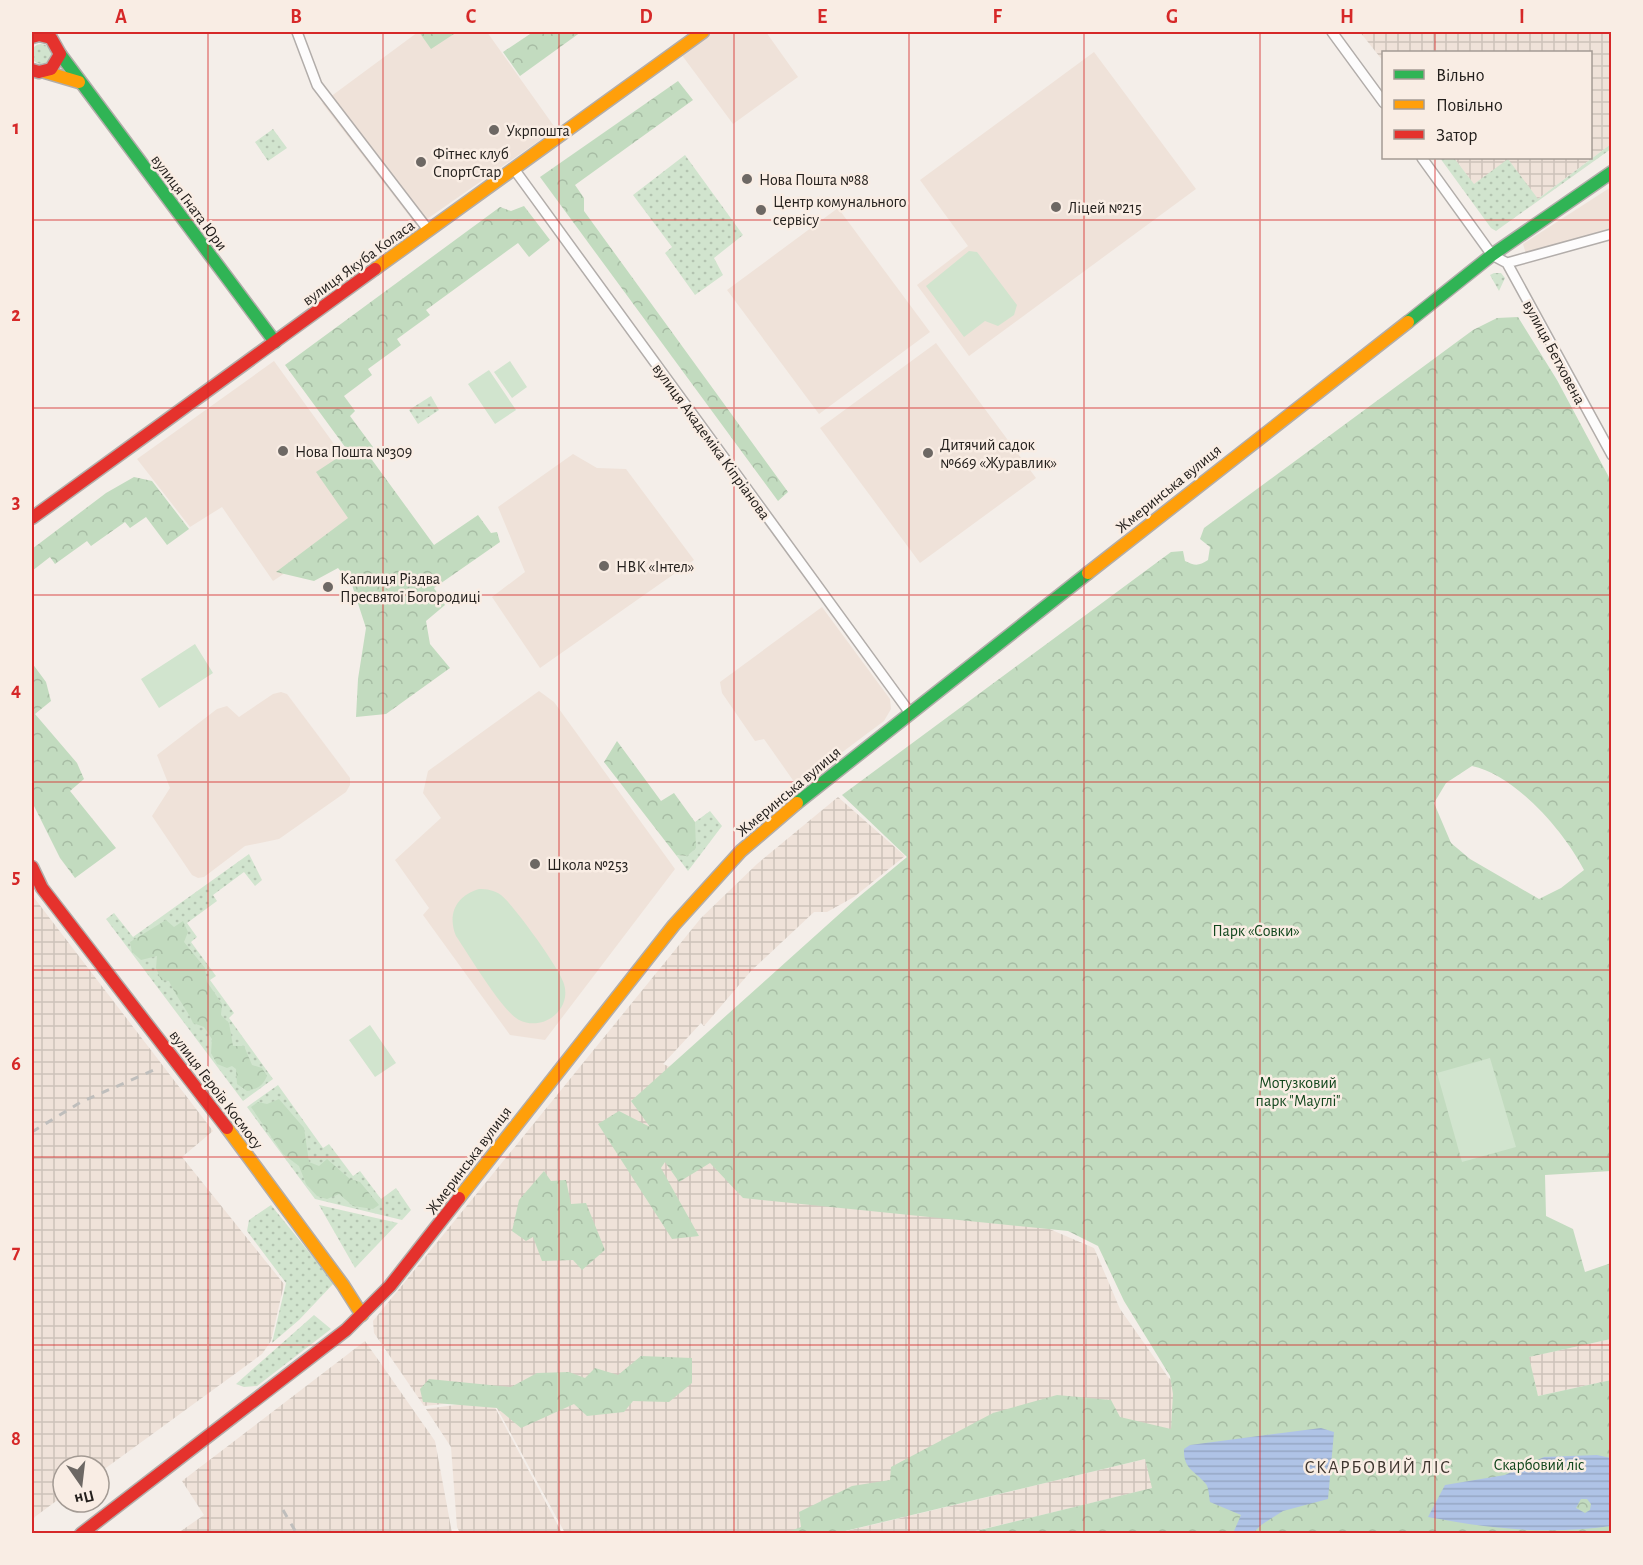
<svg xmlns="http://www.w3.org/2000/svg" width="1643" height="1565" font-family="'Alegreya Sans',sans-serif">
<defs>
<pattern id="industrial-grid" width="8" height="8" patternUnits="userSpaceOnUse" patternTransform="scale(1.5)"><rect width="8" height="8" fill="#efe2d9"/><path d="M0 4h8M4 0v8" fill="none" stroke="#cdc2ba"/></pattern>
<pattern id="grass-dots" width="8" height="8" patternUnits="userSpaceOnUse" patternTransform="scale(1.5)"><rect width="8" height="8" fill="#d1e4ce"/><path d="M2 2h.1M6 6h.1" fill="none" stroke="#b3c3b0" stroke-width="1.8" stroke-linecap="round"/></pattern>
<pattern id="forest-crowns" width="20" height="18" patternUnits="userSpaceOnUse" patternTransform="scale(1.5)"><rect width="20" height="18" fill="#c2dbbf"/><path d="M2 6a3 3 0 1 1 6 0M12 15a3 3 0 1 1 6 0" fill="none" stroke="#a7bca4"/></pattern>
<pattern id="water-rules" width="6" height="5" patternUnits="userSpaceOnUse" patternTransform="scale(1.5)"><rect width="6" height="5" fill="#afc3e6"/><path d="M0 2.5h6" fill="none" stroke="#96a7c5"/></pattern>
</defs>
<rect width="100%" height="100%" fill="#f4eee9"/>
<path fill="#efe2d9" d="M418 32H487L556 129 417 226 322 103Z
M712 32H766L798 77 733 124 681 54Z
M1094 52 1196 189 969 356 917 285 968 246 920 180Z
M1611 187V230L1526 254 1523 244Z
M838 208 930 332 819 414 727 290Z
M936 343 1036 478 920 563 820 428Z
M274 361 381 509 273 581 222 507 190 527 137 459Z
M573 454 597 468 626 469 694 560 540 668 492 597 525 572 498 507Z
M822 607 890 699 891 709 884 721 797 786 764 739 755 741 722 693 720 682Z
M539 691 554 702 675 869 545 1040 510 1035 423 915 429 908 395 860 441 818 423 793 428 771Z
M281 692 287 694 350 778V785L346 792 279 839 245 846 204 877 198 878 192 875 152 816 170 788 157 755 217 709 227 706 239 717 273 694Z"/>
<path fill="url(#industrial-grid)" d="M1360 32H1611V144L1538 199 1474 185 1454 158H1590V52H1384L1383 61Z
M838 797 905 856 854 897 827 912H814L751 971 704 1026 701 1023 663 1064 1094 1248 1120 1309 1168 1377 1202 1409 1145 1456 821 1533H565L492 1399 424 1406 374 1333 373 1321 701 918 757 864Z
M32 895 213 1131 182 1157 284 1284 271 1341 262 1354 99 1473V1466H63V1496L32 1519Z
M1611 1339V1380L1538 1396 1528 1357Z
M365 1341 435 1441 452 1533H178L204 1515 182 1481Z
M491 1400 562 1533H460L457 1527 451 1447 426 1409Z
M1145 1459 1153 1488 967 1533 834 1534Z"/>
<path fill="url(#grass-dots)" d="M31 54a10 10 0 1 1 20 0a10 10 0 1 1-20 0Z
M273 129 287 148 268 161 255 142Z
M1611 144V149L1496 231 1491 228 1440 158H1454L1474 184 1508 159 1538 199Z
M685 155 743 235 714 258 723 275 695 295 665 253 672 247 633 195Z
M1494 273H1501L1505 278 1499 291 1490 275Z
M431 396 439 410 418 424 409 410Z
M710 811 722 826 688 871 676 855 687 856 695 822Z
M249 854 262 880 255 886 244 872 213 895 217 901 187 923 197 937 191 942 216 976 210 980 234 1013 229 1018 273 1079 243 1101 106 919 114 913 133 937Z
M278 1085 323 1148 329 1144 353 1176 360 1171 381 1199 396 1188 411 1210 402 1220 315 1199 247 1107Z
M271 1205 334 1283 299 1320 272 1343 286 1283 247 1231 249 1220Z
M319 1205 398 1223 355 1268Z
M314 1315 331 1329 257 1386 244 1387 236 1384Z"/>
<path fill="url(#forest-crowns)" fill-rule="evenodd" d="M419 32H457L431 49Z
M533 32H581L520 76 503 52Z
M678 81 693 100 575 185 584 198V211L788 492 778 501 540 177Z
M524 206 550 240 529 257 518 243 426 310 430 315 397 339 401 345 368 369 372 375 344 396 355 411 350 416 373 447 367 453 434 545 478 515 491 533 497 532 500 542 434 588 445 605 426 621 430 644 450 668 386 714 356 717 358 679 366 628 352 585 338 568 314 581 276 572 348 518 316 472 348 451 285 365 500 207 511 211Z
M1518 317 1557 380 1611 481V1171L1545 1175 1546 1216 1573 1229 1585 1272 1611 1263V1339L1529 1357 1538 1396 1611 1380V1533H968L1152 1488 1145 1459 837 1533H785L801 1527 799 1512 852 1486 890 1480 891 1467 993 1413 1057 1395 1111 1400 1120 1417 1171 1429 1173 1394 1170 1376 1124 1301 1098 1246 1068 1231 743 1198 710 1163 679 1182 665 1162 661 1168 699 1236 672 1239 598 1124 619 1111 650 1127 631 1101 855 900 907 857 842 795 1171 552 1183 551 1185 561C1195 566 1199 566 1208 560L1210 547 1200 539 1204 528 1473 330 1497 318ZM1472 766C1515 775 1564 831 1584 870L1561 888 1539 899 1470 859 1451 843 1434 803 1446 783Z
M134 477 152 481 189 529 167 545 146 517 130 528 125 522 91 546 87 541 55 564 50 557 32 571V549L106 493Z
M32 663 46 682 51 701 35 714 77 763 84 779 70 791 116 848 75 878 60 858 32 802Z
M617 741 661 801 674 793 695 822 696 848 687 856 676 855 604 762Z
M166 920 174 927 183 921 188 932 184 942 205 968 207 982 222 1004 221 1015 229 1023 233 1046H244L252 1065 262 1068 267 1076C263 1086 257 1089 247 1091L237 1084 236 1069 232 1066 227 1068 217 1064 211 1053 212 1039 204 1027 193 1023C186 1007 176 997 169 981L161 980 156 968 157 956 141 960 132 952 130 942Z
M279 1099 304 1128 309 1162 319 1166 327 1159 350 1179 360 1182 379 1205 373 1209 353 1206 339 1194 327 1199 317 1196 306 1184 299 1166 283 1154 251 1107 258 1102 267 1104Z
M544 1171 551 1181 566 1180 571 1204 586 1203 605 1250 582 1270 573 1260 542 1261 533 1237 526 1241 512 1231 519 1200Z
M641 1356 692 1358V1383L669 1402 633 1401 624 1412 587 1416 574 1404 521 1428 497 1408 423 1402 420 1389 429 1379 511 1387 537 1373 569 1372 585 1378 595 1368 618 1375Z"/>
<path fill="#d1e4ce" d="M969 251 977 252 1017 305 1014 315 998 326 985 321 964 337 926 286Z
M510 361 527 387 512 398 494 372Z
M489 370 516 410 495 424 468 384Z
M195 644 213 673 159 708 141 679Z
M479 889C487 889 494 890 501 895 512 903 561 970 564 984 572 1010 543 1032 519 1020 502 1011 469 955 456 936 447 914 456 896 479 889Z
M370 1025 396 1063 375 1077 349 1040Z
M1490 1058 1516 1147 1462 1162 1437 1073Z"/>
<path fill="url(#water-rules)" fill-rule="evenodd" d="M1321 1428 1334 1432 1328 1499 1283 1511 1261 1525 1253 1533 1234 1531 1241 1515 1210 1502C1209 1497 1209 1488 1206 1484 1195 1471 1183 1469 1184 1449L1190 1445Z
M1597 1455 1611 1458V1526C1547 1535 1492 1529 1428 1517L1445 1485 1505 1475 1544 1457ZM1581 1499H1587L1591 1504 1590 1510 1585 1513 1576 1508Z"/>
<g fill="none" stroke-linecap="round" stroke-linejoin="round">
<g stroke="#b2adaa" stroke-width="12">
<path id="street" d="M297 32 317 85 429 231
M1332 32 1384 103
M1422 158 1492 255 1507 263 1612 455
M514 169 910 713
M1507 263 1612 234"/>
</g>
<g stroke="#b2adaa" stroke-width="15">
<path id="fast" d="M60 54 275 342
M1408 322 1492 255 1612 172
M797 803 1088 573"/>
</g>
<g stroke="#b2adaa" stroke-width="15">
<path id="slow" d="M45 72 79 82
M375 269 703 32
M1088 573 1408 322
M227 1128 343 1285 362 1315
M459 1198 674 925 741 851 797 803"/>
</g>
<g stroke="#b2adaa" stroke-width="15">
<path id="jam" d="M32 37 39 35 51 38 60 54 51 69 39 72 32 70
M32 518 375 269
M32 867 42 888 227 1128
M81 1534 346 1330 390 1286 459 1198"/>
</g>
<use href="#street" stroke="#fdfcfc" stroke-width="9"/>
<use href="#fast" stroke="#30b455" stroke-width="12"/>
<use href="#slow" stroke="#ff9f0a" stroke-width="12"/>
<use href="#jam" stroke="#e5322d" stroke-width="12"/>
<path stroke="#bfbebc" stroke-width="3" stroke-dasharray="8 8" stroke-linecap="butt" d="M32 1132 81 1102 154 1070
M283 1510 297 1534"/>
</g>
<path fill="none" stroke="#d62828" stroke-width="1.5" stroke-opacity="0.55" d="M208 32V1534M383 32V1534M559 32V1534M734 32V1534M909 32V1534M1084 32V1534M1260 32V1534M1435 32V52M1435 158V1534M32 220H1612M32 408H1612M32 595H1612M32 782H1612M32 970H1612M32 1157H1612M32 1345H1612"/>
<g fill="#6d6864" stroke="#f9ede4" stroke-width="2">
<circle cx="494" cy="130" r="6"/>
<circle cx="421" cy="162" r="6"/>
<circle cx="747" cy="179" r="6"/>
<circle cx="1056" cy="207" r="6"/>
<circle cx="761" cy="210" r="6"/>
<circle cx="283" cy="451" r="6"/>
<circle cx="928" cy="453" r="6"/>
<circle cx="604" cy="566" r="6"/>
<circle cx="328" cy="587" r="6"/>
<circle cx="535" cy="864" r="6"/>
</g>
<g text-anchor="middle" stroke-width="5" stroke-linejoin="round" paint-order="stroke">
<g font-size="16" fill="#24201d" stroke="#f9ede4" text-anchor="start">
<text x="506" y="136">Укрпошта</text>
<text x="433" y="159">Фітнес клуб<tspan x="433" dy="18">СпортСтар</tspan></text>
<text x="759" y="185">Нова Пошта №88</text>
<text x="773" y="207">Центр комунального<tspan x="773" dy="18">сервісу</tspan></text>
<text x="1068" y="213">Ліцей №215</text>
<text x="940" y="450">Дитячий садок<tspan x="940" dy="18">№669 «Журавлик»</tspan></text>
<text x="295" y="457">Нова Пошта №309</text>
<text x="616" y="572">НВК «Інтел»</text>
<text x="340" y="584">Каплиця Різдва<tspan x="340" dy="18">Пресвятої Богородиці</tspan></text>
<text x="547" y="870">Школа №253</text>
</g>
<g font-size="16" fill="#24201d" stroke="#f9ede4">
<text transform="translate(190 202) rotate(53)" y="6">вулиця Гната Юри</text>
<text transform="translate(358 262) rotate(-36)" y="6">вулиця Якуба Коласа</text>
<text transform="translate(1555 352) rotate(62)" y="6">вулиця Бетховена</text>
<text transform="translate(712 441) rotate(54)" y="6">вулиця Академіка Кіпріанова</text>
<text transform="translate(1168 488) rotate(-39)" y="6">Жмеринська вулиця</text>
<text transform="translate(788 791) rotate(-40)" y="6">Жмеринська вулиця</text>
<text transform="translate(217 1089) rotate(53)" y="6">вулиця Героїв Космосу</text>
<text transform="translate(468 1160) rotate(-53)" y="6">Жмеринська вулиця</text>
</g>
<g font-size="16" fill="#11461c" stroke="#f9ede4">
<text x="1256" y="936">Парк «Совки»</text>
<text x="1298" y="1088">Мотузковий<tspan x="1298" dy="18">парк "Мауглі"</tspan></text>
<text x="1539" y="1470">Скарбовий ліс</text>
</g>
<g font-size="18" letter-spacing="1.5" fill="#3f362f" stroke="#f9ede4">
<text x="1378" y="1473">СКАРБОВИЙ ЛІС</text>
</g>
</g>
<rect width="1643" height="1565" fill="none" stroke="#f9ede4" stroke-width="66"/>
<rect x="1382" y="51" width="210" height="108" fill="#f9ede4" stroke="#a49b94" stroke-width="1.5"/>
<rect x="1394" y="70" width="30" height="9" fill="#30b455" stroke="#a49b94" stroke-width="1.5"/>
<text x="1436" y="81" font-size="18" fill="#24201d">Вільно</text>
<rect x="1394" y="100" width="30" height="9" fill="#ff9f0a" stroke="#a49b94" stroke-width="1.5"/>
<text x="1436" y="111" font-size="18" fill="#24201d">Повільно</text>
<rect x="1394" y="130" width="30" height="9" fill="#e5322d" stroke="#a49b94" stroke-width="1.5"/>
<text x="1436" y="141" font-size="18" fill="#24201d">Затор</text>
<g transform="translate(81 1484) rotate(166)"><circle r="28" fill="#f9ede4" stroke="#a49b94" stroke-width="1.5"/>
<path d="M0-4.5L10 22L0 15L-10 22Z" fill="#6d6864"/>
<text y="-9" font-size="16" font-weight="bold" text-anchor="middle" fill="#24201d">Пн</text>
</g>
<rect x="33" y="33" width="1577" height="1499" fill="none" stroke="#d62828" stroke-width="2"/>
<g font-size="20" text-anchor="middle" font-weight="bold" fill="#d62828">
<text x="121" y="23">A</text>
<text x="296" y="23">B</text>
<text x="471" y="23">C</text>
<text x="646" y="23">D</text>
<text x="822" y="23">E</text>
<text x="997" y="23">F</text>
<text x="1172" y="23">G</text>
<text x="1347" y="23">H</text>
<text x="1522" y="23">I</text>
<text x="16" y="134">1</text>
<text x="16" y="321">2</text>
<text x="16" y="508">3</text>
<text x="16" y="696">4</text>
<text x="16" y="883">5</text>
<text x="16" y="1070">6</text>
<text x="16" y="1258">7</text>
<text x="16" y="1445">8</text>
</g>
</svg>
